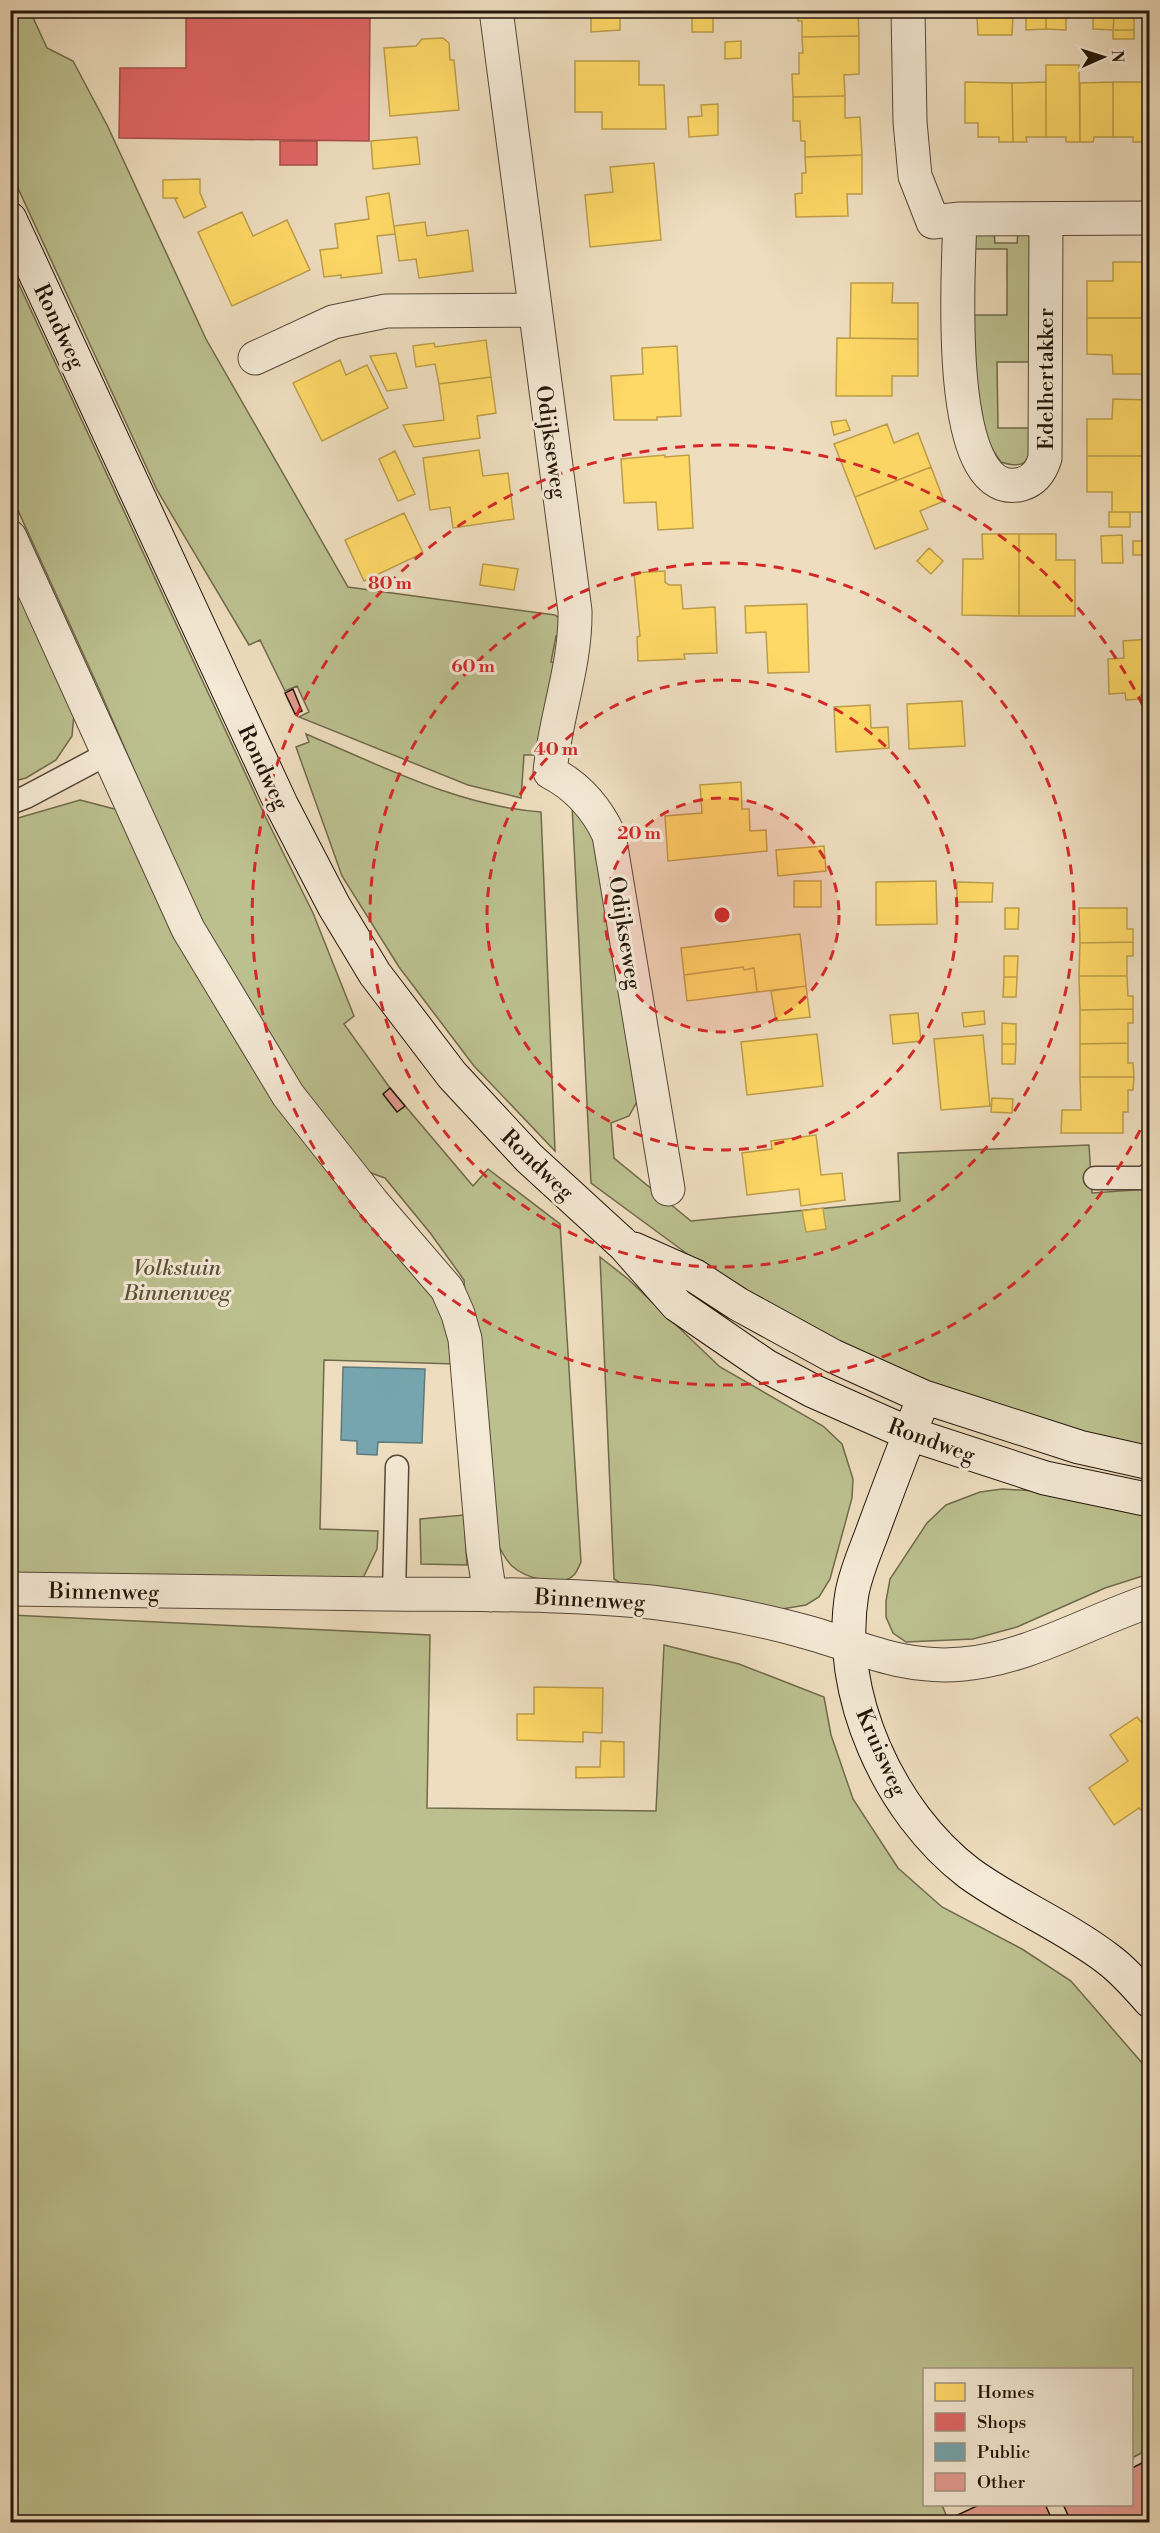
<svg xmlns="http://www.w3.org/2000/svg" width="1160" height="2533" font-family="'Libre Bodoni',serif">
<rect width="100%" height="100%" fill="#eeddbe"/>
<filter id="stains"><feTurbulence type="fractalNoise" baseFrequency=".00333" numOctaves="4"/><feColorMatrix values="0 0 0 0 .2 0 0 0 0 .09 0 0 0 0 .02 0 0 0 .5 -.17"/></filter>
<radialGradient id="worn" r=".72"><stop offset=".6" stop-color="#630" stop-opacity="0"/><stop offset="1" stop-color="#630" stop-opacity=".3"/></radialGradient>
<path fill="#bcc08f" stroke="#6f6a4c" stroke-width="1.5" d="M10 11H30L47 48 73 61 108 127 206 339 348 587 555 615 564 622V636H556L551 662 560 664 540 755H524L521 798 468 785 299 717 309 712 297 686 285 691 260 640 249 645 157 490 11 173Z
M972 232H994L995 243H1017L1018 232H1033L1032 362H997L998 428H1032C1032 451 1033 473 1001 462 990 448 982 431 977 414L973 315H1007V249H973Z
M10 265 266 818 313 913 354 1016 344 1024 390 1088 473 1186 488 1169 560 1224 581 1562C579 1566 577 1572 574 1575 560 1589 524 1577 512 1566 505 1559 501 1551 497 1542L466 1315 464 1280 431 1234 385 1178 357 1168 326 1131 205 934 100 691 11 495Z
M10 552 76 693 72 736 56 760 26 778 11 782Z
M306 734C382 766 458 806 541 812L555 1151 474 1066 399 967 342 876 296 747 309 742Z
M80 800 122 811 242 1051 351 1196 435 1299 445 1318 455 1364 324 1360 320 1529 378 1531 377 1549 362 1580 11 1574V820Z
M572 805 595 830 639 1098 629 1116 611 1123 614 1158 691 1221 900 1201 898 1153 1089 1145 1092 1193 1149 1189V1451L936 1389 760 1305 686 1253 591 1183Z
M600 1257 628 1279 720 1367 823 1426 842 1444 853 1479 852 1498 830 1579 819 1597 806 1605 776 1610 625 1586 614 1579Z
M1002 1489 1052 1492 1149 1510V1574L1105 1588 1017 1627 973 1639 906 1642 893 1633 886 1617V1601L890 1579 927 1523 946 1505 980 1492Z
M464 1515 467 1565 421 1564 420 1519Z
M11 1615 430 1635 427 1808 656 1811 664 1645 739 1664 824 1697 831 1735 853 1799 898 1868 942 1907 1022 1949 1071 1981 1149 2071V2449L1132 2458V2370H924V2504L942 2505 949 2522H11Z"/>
<path fill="#ffd966" stroke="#bd9e4a" stroke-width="1.5" d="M579 10H620V30L591 32V14H579Z
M692 10H713V32H692Z
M797 10H858L859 36 802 37V21H798Z
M977 16H1013L1012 35H978Z
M1026 16H1046V29L1026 30Z
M1046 16H1066V30L1046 29Z
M1093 16H1114L1113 30 1093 29Z
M1114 16H1134V30H1113Z
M1113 30H1134V39H1113Z
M859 36V74L844 75 845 96 793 97 792 74H799V53H803L802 37Z
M443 38 449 43 450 60H454L459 110 390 116 384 48 416 46 422 39Z
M741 41V58L725 59V42Z
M575 61H639V85H664L666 129H602V112H575Z
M1046 65H1079L1080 142H1066V137H1046Z
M965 82 1012 83 1013 142H999V137H978V123H965Z
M1046 82V137H1026L1027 142H1013L1012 83Z
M1113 82V137H1094L1093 142H1080V83Z
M1113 82H1147V142H1133V137H1113Z
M1147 82H1150V142H1147Z
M845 96V118L860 117 862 155 805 157V141H801L800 121H793V97Z
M718 104V135L689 137 688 117 702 116 701 105Z
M417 137 420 164 373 169 371 141Z
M862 155V194H847L848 216 796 217 795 194 802 193V173H806L805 157Z
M654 163 661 240 590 247 585 195 613 192 610 167Z
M200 179V193L206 207 184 218 175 199 178 198H163V180Z
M389 193 395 234 377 236 382 273 341 278V275L324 277 320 250 338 248 335 224 369 219 366 197Z
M242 212 253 236 287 220 310 270 232 306 198 232Z
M425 222 427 236 468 230 473 271 419 278 416 259 399 261 394 226Z
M1113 262H1150V318H1087V281H1113Z
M851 283H893L892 303H918V339L850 338Z
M1087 318H1150V374H1113L1112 355 1087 354Z
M837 338 918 339V376H892V396H836Z
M486 340 491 377 439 384 435 364 416 367 413 346 434 343 435 347Z
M677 346 681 416 657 417V420H614L611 376 643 374 642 348Z
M396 353 407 388 387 391 370 356Z
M340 360 346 375 367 365 388 408 322 441 293 383Z
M491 377 496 413 477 416 480 438 414 447 403 425 444 420 439 384Z
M1113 399 1150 400V456H1087V419H1112Z
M846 420 850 430 834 435 831 422Z
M887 424 894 443 918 433 931 467 855 497 834 444Z
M479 450 483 476 508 473 514 519 453 528 450 507 430 510 423 458Z
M395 451 415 494 398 501 379 459Z
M665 455V457L689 455 693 528 658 530 656 502 624 503 621 459Z
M1087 456H1150V512H1112V492H1087Z
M931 467 944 501 920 511 928 529 875 549 855 497Z
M1109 512H1130V527H1109Z
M404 513 423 553 364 581 345 540Z
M982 534H1019V616L962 615 963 559H983Z
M1019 534H1056V560H1075V616H1019Z
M1122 535 1123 563H1102L1101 536Z
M1133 541H1150V555H1133Z
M929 548 943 561 931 574 917 561Z
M483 564 518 569 514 590 480 585Z
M665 571V582L669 585H681L683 609 715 607 717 653 684 654 685 659 638 661 637 637 640 636 634 573Z
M807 604 809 672 768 673 766 632 746 633 745 606Z
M1150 639V694L1141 695V699L1126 700 1125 693 1109 694 1108 659 1124 658 1123 641Z
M962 701 965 746 909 749 907 704Z
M870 705 871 728 888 727 889 748 836 752 834 707Z
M741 782 742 809H749L750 831 766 830 767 851 668 861 665 816 702 813 700 785Z
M824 846 826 871 778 876 776 850Z
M794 881H821V907H794Z
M936 881 937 924 876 925V882Z
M957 882 993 883 992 902H957Z
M1005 908H1019L1018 929H1005Z
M1079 908H1127V929H1133V942L1080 943Z
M800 934 806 986 757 992 754 968 744 970 743 967 684 975 681 948Z
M1133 942V956H1127V976H1079L1080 943Z
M1004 956H1018L1017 977H1004Z
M743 967 744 970 754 968 757 992 687 1001 684 975Z
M1079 976H1127L1128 996H1133V1009L1080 1010Z
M1004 977H1017L1016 997H1003Z
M806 986 810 1017 776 1021 771 991Z
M1133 1009V1023H1128V1043L1080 1044V1010Z
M984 1011 985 1024 964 1027 962 1013Z
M918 1013 921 1041 893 1044 890 1015Z
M1002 1023 1016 1024V1044H1002Z
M817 1034 823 1086 747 1095 741 1042Z
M983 1035 990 1106 941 1110 934 1039Z
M1128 1043V1063H1133L1134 1077H1080V1044Z
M1002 1044H1016L1015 1064H1002Z
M1080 1077H1134L1133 1090H1128V1112H1123V1133H1061L1062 1110H1081Z
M992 1098 1013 1099 1012 1113 991 1112Z
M816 1135 821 1175 842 1173 845 1200 801 1206 799 1189 747 1195 742 1153 772 1149 771 1141Z
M823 1208 826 1229 806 1232 802 1211Z
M534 1687 603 1688 602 1733 583 1732V1742L517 1740V1714H534Z
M1137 1717 1142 1723 1150 1718V1807L1143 1812 1139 1808 1114 1825 1089 1788 1128 1761 1110 1735Z
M601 1741 624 1742V1777L576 1778V1767H600Z"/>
<path fill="#e06666" stroke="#a74e4a" stroke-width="1.5" d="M186 10H370L369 141 119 138 120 68H186Z
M280 141H317V165H280Z"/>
<path fill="#76a5af" stroke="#5d7a7e" stroke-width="1.5" d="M343 1367 425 1369 422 1443 378 1442 377 1455 357 1454V1441L341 1440Z"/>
<path fill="#e39a8f" stroke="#22150a" stroke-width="1.5" d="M293 689 302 711 295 714 285 693Z
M390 1088 405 1106 397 1112 383 1094Z
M1150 2459V2522H1071L1063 2504H1132V2468Z
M981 2504H1045L1053 2522H953L951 2518Z"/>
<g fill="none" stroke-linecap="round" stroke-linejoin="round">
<g stroke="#554737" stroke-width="25">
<path id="service" d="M10 803 26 797 109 753
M1095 1178H1144L1150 1173
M394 1594 397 1467"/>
</g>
<g stroke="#554737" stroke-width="35">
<path id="minor" d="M496 10 575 611C576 665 555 718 550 772 577 786 596 807 609 835L668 1189
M908 10 910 122 915 176 933 222 960 219 1150 218
M960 219C959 261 941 506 1022 484 1035 480 1041 471 1045 458L1046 219
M255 358 333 322 386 311 535 310
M10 537 188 929 288 1095 373 1203 447 1289 458 1314 465 1339 483 1550 490 1595
M10 1589C137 1591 263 1592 389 1594 476 1595 564 1593 651 1602 700 1608 751 1617 799 1630 857 1645 900 1670 963 1664 1029 1658 1087 1622 1150 1601"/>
</g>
<g stroke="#22150a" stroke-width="35">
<path id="secondary" d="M10 219 281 804 334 906 375 974 452 1075 529 1158 624 1245 677 1305 766 1366 813 1391 910 1434 1045 1478 1150 1500
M634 1249 695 1276 738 1304 833 1356 924 1397 1079 1447 1150 1463
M924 1397C906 1442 889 1487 872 1533 865 1552 856 1572 852 1593 835 1693 889 1812 969 1873 1013 1905 1065 1926 1108 1959 1124 1971 1137 1986 1150 2001"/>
</g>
<use href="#service" stroke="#f4e9d5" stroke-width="22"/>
<use href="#minor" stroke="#f4e9d5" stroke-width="33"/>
<use href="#secondary" stroke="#f4e9d5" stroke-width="33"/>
</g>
<circle cx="722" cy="915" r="117" fill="#d62828" fill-opacity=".12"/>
<g fill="none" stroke="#d62828" stroke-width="3" stroke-dasharray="10 8">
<circle cx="722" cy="915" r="117"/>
<circle cx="722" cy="915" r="235"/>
<circle cx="722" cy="915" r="352"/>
<path d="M1148 1114A470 470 0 1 1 1148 716"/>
</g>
<g text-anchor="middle" stroke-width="6" stroke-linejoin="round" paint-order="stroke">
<g font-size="22" fill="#22150a" stroke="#f4e9d5">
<text transform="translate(60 326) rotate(65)" y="8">Rondweg</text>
<text transform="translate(1045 379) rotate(-90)" y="8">Edelhertakker</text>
<text transform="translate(552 442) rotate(82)" y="8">Odijkseweg</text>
<text transform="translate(264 767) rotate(65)" y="8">Rondweg</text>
<text transform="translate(626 933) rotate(81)" y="8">Odijkseweg</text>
<text transform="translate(538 1164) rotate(44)" y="8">Rondweg</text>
<text transform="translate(932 1440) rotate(20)" y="8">Rondweg</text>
<text transform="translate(104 1591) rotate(1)" y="8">Binnenweg</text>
<text transform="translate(590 1599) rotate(3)" y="8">Binnenweg</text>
<text transform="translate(882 1752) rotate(66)" y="8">Kruisweg</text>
</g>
<g font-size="22" font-style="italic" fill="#585139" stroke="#f4e9d5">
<text x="177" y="1275">Volkstuin<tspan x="177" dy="25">Binnenweg</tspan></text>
</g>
</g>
<circle cx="722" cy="915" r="9" fill="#d62828" stroke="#f4e9d5" stroke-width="3"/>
<g font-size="18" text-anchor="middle" font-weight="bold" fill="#d62828" stroke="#f4e9d5" stroke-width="6" stroke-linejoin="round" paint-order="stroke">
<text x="390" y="589">80 m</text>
<text x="473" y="672">60 m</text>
<text x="556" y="755">40 m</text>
<text x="639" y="839">20 m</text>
</g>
<rect width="1160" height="2533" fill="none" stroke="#eeddbe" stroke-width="36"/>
<rect x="12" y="12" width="1136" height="2509" fill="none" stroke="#22150a" stroke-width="3"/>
<rect x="18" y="18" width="1124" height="2497" fill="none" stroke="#22150a" stroke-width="1.5"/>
<rect x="923" y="2368" width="210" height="138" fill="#f4e9d5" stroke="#a09484" stroke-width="1.5"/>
<rect x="935" y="2383" width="30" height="18" fill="#ffd966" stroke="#a09484" stroke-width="1.5"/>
<text x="977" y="2398" font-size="18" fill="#22150a">Homes</text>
<rect x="935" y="2413" width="30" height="18" fill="#e06666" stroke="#a09484" stroke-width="1.5"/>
<text x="977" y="2428" font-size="18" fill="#22150a">Shops</text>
<rect x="935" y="2443" width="30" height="18" fill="#76a5af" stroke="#a09484" stroke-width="1.5"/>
<text x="977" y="2458" font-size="18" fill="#22150a">Public</text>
<rect x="935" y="2473" width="30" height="18" fill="#e39a8f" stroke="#a09484" stroke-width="1.5"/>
<text x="977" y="2488" font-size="18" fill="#22150a">Other</text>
<g transform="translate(1103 57) rotate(87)" stroke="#f4e9d5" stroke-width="4.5" paint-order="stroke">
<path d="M0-4.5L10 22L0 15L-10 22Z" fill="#22150a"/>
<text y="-9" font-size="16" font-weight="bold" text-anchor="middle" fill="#22150a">N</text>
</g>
<rect width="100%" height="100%" filter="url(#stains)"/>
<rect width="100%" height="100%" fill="url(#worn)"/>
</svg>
